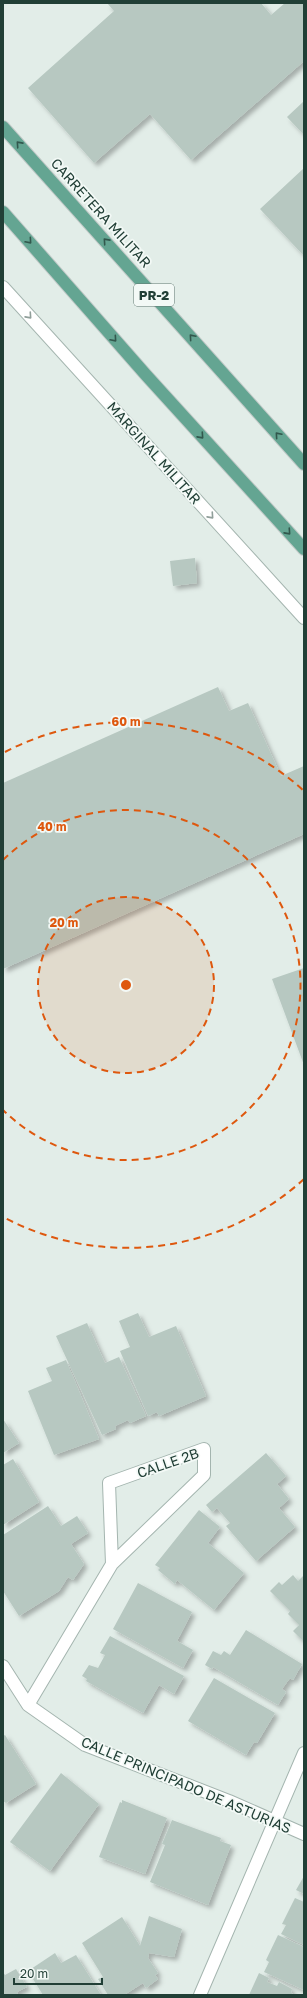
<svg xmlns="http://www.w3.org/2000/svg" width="307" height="1998" font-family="'Golos Text',sans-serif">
<defs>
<filter id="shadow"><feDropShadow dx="3.5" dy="3.5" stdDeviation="2" flood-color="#0004"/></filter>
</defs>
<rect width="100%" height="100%" fill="#e2ede8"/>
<path fill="#b7c8c1" filter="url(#shadow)" d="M107 3H261L271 15 285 3H304V61L191 160 150 114 94 163 28 88 114 11Z
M304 101V135L287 117Z
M304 168V256L260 209Z
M195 558 197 583 173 586 170 561Z
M218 687 229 711 248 703 281 776 304 766V834L3 969V783Z
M304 968V1065L272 979Z
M138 1313 149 1337 176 1326 206 1396 159 1416 157 1412 148 1416 120 1351 130 1347 119 1321Z
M87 1323 105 1363 119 1357 146 1416 130 1423 128 1420 115 1426 116 1429 102 1435 56 1336Z
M66 1360 99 1439 54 1455 28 1391 52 1381 46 1368Z
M3 1419 19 1443 3 1453Z
M266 1453 286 1476 277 1484 289 1499 279 1508 295 1527 256 1561 226 1526 230 1523 217 1508 212 1512 206 1505Z
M13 1459 39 1502 3 1525V1465Z
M48 1506 61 1526 77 1516 88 1533 71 1544 84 1564 73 1580 68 1577 59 1591 19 1616 3 1591V1535Z
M199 1510 220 1527 208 1543 244 1573 214 1610 177 1580 175 1584 158 1570 160 1568 155 1565Z
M293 1575 298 1581 304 1575V1642L293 1631 299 1625 288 1614 290 1611 270 1591 279 1582 282 1585Z
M138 1583 192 1612 177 1641 193 1650 183 1668 113 1629Z
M246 1630 302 1664 293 1680 290 1678 282 1689 286 1692 278 1705 213 1667 212 1669 205 1665 213 1651 221 1655 224 1651 230 1655Z
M110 1636 184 1676 174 1694 159 1685 143 1713 86 1681 87 1679 82 1676 89 1665 98 1668 105 1655 100 1653Z
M214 1678 275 1713 257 1743 254 1742 246 1755 188 1721Z
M5 1735 36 1784 6 1803 3 1801V1736Z
M61 1773 99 1804 50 1871 10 1842Z
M122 1800 167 1818 145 1874 99 1857 120 1802 122 1803Z
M172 1820 221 1838 220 1841 231 1845 208 1905 150 1882 165 1845 162 1844Z
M304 1876V1894L296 1890Z
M295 1898 304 1902V1945L281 1934 286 1925 282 1924Z
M149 1916 182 1929 174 1957 149 1953 148 1958 158 1973 155 1975 158 1979 146 1988 143 1983 124 1995H108L98 1979 103 1977 82 1943 122 1917 140 1946Z
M278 1935 304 1947V1990L264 1972 269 1962 266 1960Z
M55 1953 61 1963 76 1955 101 1995H43L28 1971Z
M16 1969 27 1987 17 1992 18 1995H3V1972L5 1975Z
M259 1973 269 1978 267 1982 277 1986 279 1982 292 1989 291 1993 295 1995H249Z"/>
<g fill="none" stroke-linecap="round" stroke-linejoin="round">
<g stroke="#a4b5af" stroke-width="14">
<path id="minor" d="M3 287 304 618
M204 1449V1475L112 1564 109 1483Z
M3 1666 28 1705 85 1745 229 1801 304 1834
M28 1705 112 1564
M200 1995 304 1753"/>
</g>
<g stroke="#c1c9c7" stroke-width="14">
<path id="major" d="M3 127 304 464
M3 212 146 375 304 549"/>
</g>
<use href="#minor" stroke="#fff" stroke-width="12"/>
<use href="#major" stroke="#64a592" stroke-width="12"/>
</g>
<defs><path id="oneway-chevron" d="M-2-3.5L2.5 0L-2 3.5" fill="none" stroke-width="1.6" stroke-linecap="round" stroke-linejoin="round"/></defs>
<g stroke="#32584d">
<use href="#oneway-chevron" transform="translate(19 144) rotate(-132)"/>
<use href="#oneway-chevron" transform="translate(29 241) rotate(49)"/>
<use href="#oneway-chevron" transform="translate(106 241) rotate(-132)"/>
<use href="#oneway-chevron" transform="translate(192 337) rotate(-131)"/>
<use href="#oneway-chevron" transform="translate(114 339) rotate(49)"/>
<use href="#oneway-chevron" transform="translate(278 435) rotate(-131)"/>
<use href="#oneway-chevron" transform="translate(201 436) rotate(48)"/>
<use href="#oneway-chevron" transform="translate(288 532) rotate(48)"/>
</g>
<g stroke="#909f9a">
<use href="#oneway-chevron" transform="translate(29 316) rotate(48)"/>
<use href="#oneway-chevron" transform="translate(211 516) rotate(48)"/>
</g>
<circle cx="126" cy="985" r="88" fill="#de580e" fill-opacity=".12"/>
<g fill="none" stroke="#de580e" stroke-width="2" stroke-dasharray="7 5">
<circle cx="126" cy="985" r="88"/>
<path d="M3 860A175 175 0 1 1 3 1110"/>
<path d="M304 1179A263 263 0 0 1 5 1218M5 752A263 263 0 0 1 304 791"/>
</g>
<g text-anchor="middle" stroke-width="3.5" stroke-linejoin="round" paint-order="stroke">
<rect fill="#f3f9f6" stroke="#607770" stroke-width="1" x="134" y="284" width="40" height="22" rx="3"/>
<g font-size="13" font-weight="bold" fill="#213f36">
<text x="154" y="300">PR-2</text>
</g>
<g font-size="14" fill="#213f36" stroke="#f3f9f6">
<text transform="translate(101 213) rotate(48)" y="5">CARRETERA MILITAR</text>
<text transform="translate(154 453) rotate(48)" y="5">MARGINAL MILITAR</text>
<text transform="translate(168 1463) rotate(-19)" y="5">CALLE 2B</text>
<text transform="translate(186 1785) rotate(23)" y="5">CALLE PRINCIPADO DE ASTURIAS</text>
</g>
</g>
<circle cx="126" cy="985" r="6" fill="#de580e" stroke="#f3f9f6" stroke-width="2"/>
<g font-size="12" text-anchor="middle" font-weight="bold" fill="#de580e" stroke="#f3f9f6" stroke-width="3.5" stroke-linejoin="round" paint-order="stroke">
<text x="126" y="726">60 m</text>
<text x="52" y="831">40 m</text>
<text x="64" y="927">20 m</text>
</g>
<rect width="307" height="1998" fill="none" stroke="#213f36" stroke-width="8"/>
<path d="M14 1978v6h88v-6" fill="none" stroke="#213f36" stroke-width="2"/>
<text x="20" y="1978" font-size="12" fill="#213f36" stroke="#f3f9f6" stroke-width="3" paint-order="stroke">20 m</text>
</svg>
